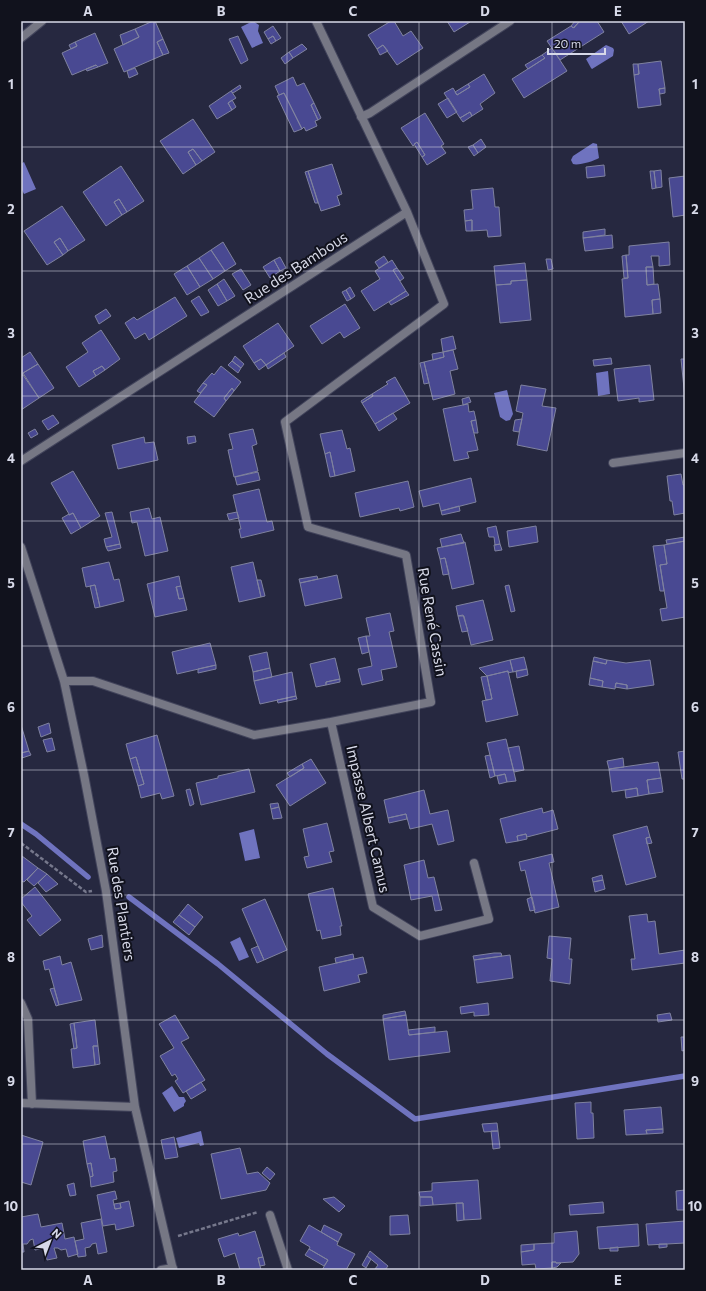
<svg xmlns="http://www.w3.org/2000/svg" width="706" height="1291" font-family="Commissioner,sans-serif">
<rect width="100%" height="100%" fill="#262840"/>
<path fill="#6f73bf" d="M253 21 259 25 258 31 263 43 252 48 241 27Z
M606 45 613 48 614 50 613 56 592 69 591 68 586 59Z
M593 143 597 144 599 158C594 161 578 166 573 164L571 160 573 156Z
M24 162 36 189 24 194 21 188V164Z
M608 371 610 394 598 396 596 373Z
M507 390 513 414 510 420 506 421 500 417 494 393Z
M254 829 260 858 245 861 239 833Z
M240 937 249 957 239 961 230 942Z
M172 1086 179 1097H184L186 1101 184 1104V1106L174 1112 162 1093Z
M201 1131 204 1145 200 1146 199 1143 179 1148 176 1138Z"/>
<g fill="none" stroke-linecap="round" stroke-linejoin="round">
<path stroke="#6f73bf" stroke-width="5.5" d="M21 824 36 834 88 877
M129 897 218 964 327 1054 415 1119 685 1076"/>
</g>
<path fill="#494992" stroke="#7f829f" d="M153 21H155L163 39 157 42 163 55 124 72 114 49 139 37 135 29Z
M391 21H394L403 36 411 31 423 48 397 65 383 45 377 49 368 35Z
M447 21H470V22L454 32Z
M575 21H580L573 28 571 26Z
M580 21H597L604 32 560 60 547 41 571 26 574 28Z
M621 21H649L629 34Z
M273 26 281 38 276 41 273 36 268 39 264 32Z
M135 29 139 37 123 45 120 35Z
M95 33 108 63 98 67 96 65 72 75 62 53 77 46 75 42Z
M238 36 248 60 241 64 229 39Z
M273 36 276 41 271 44 268 39Z
M163 39 169 53 163 55 157 42Z
M75 42 77 46 71 49 69 45Z
M302 44 307 49 293 58 289 52Z
M383 45 388 51 380 55 377 49Z
M552 48 567 71 524 98 512 79 545 58 542 55Z
M289 52 293 58 285 64 281 58Z
M542 55 545 58 528 69 525 65Z
M661 61 665 88 659 89 661 105 638 108 634 75 639 74 638 64Z
M633 64H638L639 74 634 75Z
M96 65 98 67 87 71 86 69Z
M135 68 138 74 129 78 127 71Z
M484 74 495 93 480 104 483 109 472 116 470 112 460 118 444 93 453 88 457 95 470 87 468 84Z
M293 77 297 86 304 83 314 103 311 105 318 120 315 121 317 126 306 131 304 127 302 129 284 93 279 95 275 86Z
M468 84 470 87 457 95 455 92Z
M240 85 241 88 233 93 231 91Z
M665 88V93L660 94 659 89Z
M231 91 236 98 228 103 232 110 217 119 209 106Z
M284 93 302 129 294 132 277 96Z
M448 98 457 112 447 118 438 104Z
M232 100 236 107 232 110 228 103Z
M314 103 321 118 318 120 311 105Z
M470 112 472 116 463 122 460 118Z
M425 113 444 144 441 146 446 153 427 165 422 157 425 155 417 142 413 146 401 128Z
M193 119 215 152 202 161 193 149 188 152 196 165 183 174 160 141Z
M481 139 486 147 478 153 473 145Z
M417 142 425 155 422 157 414 144Z
M473 145 478 153 474 156 468 147Z
M193 149 202 161 196 165 188 152Z
M332 164 342 194 337 196 340 205 321 211 308 171Z
M604 165 605 176 587 178 586 167Z
M121 166 144 201 127 212 119 199 114 202 122 215 106 226 83 192Z
M661 170 662 187 656 188 654 171Z
M308 171 318 203H315L305 172Z
M650 171H654L656 188 652 189Z
M685 176V215L673 217 669 178Z
M493 188 495 207H499L501 236 488 237 487 230 472 231V220L465 221 464 210 473 209 471 190Z
M119 199 127 212 122 215 114 202Z
M62 206 85 240 68 251 60 238 54 242 63 255 47 265 24 231Z
M472 220V231H466L465 221Z
M605 229V235L583 238V232Z
M612 235 613 248 585 251 583 238Z
M60 238 68 251 63 255 54 242Z
M223 242 236 264 225 271 211 250Z
M669 242 670 265 659 266V256H651L653 267H646L647 285 658 284 660 299 652 300 653 314 625 317 622 279 628 278 626 255H629V246Z
M211 250 225 271 213 279 199 258Z
M626 255 628 278H624L622 256Z
M384 256 388 262 379 268 375 262Z
M280 257 286 268 280 271 274 260Z
M199 258 213 279 200 287 187 266Z
M546 259H551L553 269 548 270Z
M274 260 280 271 270 278 263 267Z
M392 260 397 268 393 270 406 291 374 311 361 291 380 279 375 271Z
M525 263 527 280 511 281V284L496 285 494 266Z
M187 266 200 287 187 295 174 274Z
M646 267H653L654 284 647 285Z
M397 268 404 278 400 281 393 270Z
M241 269 251 285 243 290 232 274Z
M224 279 235 296 227 301 217 284Z
M527 280 531 320 500 323 496 285 511 284V281Z
M217 284 227 301 218 306 208 290Z
M350 287 355 296 351 299 346 290Z
M346 290 351 299 347 301 342 292Z
M406 291 409 295 391 305 389 302Z
M199 296 209 312 201 316 191 301Z
M175 297 187 316 149 340 145 333 135 339 125 323 134 317 137 320Z
M660 299 661 313 653 314 652 300Z
M345 304 360 328 344 338 340 332 322 344 310 326Z
M106 309 111 316 99 324 95 316Z
M278 323 294 346 266 365 261 359 254 363 243 346Z
M101 330 120 359 105 370 102 366 93 371 96 376 79 387 66 367 88 352 82 343Z
M453 336 456 349 443 352 441 339Z
M453 350 458 369 450 371 455 394 433 400 424 362 444 357 443 352Z
M30 352 38 364 23 373V375L21 376V358Z
M443 352 444 357 433 360 432 354Z
M284 353 286 357 268 369 266 365Z
M235 356 244 364 241 368 232 361Z
M611 358 612 364 594 366 593 360Z
M261 359 266 365 259 370 254 363Z
M681 359H685V398Z
M232 361 241 368 238 373 228 365Z
M424 362 429 383 424 384 420 363Z
M38 364 54 388 39 398 23 373Z
M650 365 654 400 639 402V398L618 401 614 369Z
M102 366 105 370 96 376 93 371Z
M221 366 241 382 234 391 232 388 224 398 226 401 214 417 194 402 207 385 203 383 212 373 214 375Z
M23 375 39 398 21 410V376Z
M395 377 410 403 375 424 362 403 373 396 372 394 388 384 386 382Z
M203 383 207 385 200 393 197 391Z
M521 385 546 389 542 406 556 408 547 451 517 445 523 413 516 411Z
M232 388 234 391 226 401 224 398Z
M372 394 373 396 362 403 361 401Z
M469 397 471 402 463 405 462 399Z
M468 404 469 412 474 411 476 420 471 421 478 450 467 452 469 458 454 461 443 409Z
M393 413 397 419 379 431 375 424Z
M53 415 59 423 48 430 42 421Z
M522 419 519 432 513 431 515 420Z
M476 420 478 433H474L471 421Z
M35 429 38 434 31 438 28 433Z
M253 429 257 444 252 446 258 471 234 477 228 450 233 449 229 434Z
M342 430 347 449 350 448 355 471 335 476 330 452 325 454 320 434Z
M195 436 196 442 188 444 187 437Z
M144 437 145 443 154 442 158 460 118 469 112 445Z
M330 452 335 476 330 477 325 454Z
M73 471 100 516 81 528 73 513 69 515V514L51 483Z
M258 472 260 480 237 485 235 477Z
M681 474 683 485H685V513L674 515 672 501H670L667 476Z
M471 478 476 502 441 511 439 503 423 507 419 491Z
M408 481 414 507 400 511 399 508 360 517 355 493Z
M259 489 267 522 272 521 274 530 241 538 239 529H241L233 495Z
M459 506 460 511 442 515 441 511Z
M149 508 152 519 160 517 168 551 145 556 137 522 132 523 130 512Z
M112 512 120 544 106 547 104 539 112 537 105 513Z
M237 512 239 518 229 520 227 514Z
M73 513 81 528 71 534 62 518 69 514V515Z
M496 526 500 544 495 545 494 537H489L487 528Z
M536 526 538 542 509 547 507 531Z
M461 534 464 543 442 547 440 539Z
M685 537V541L667 544 666 540Z
M685 541V617L662 621 660 609 667 608 660 565 667 564 664 545Z
M465 542 474 584 452 589 445 558 440 559 437 548Z
M120 544 121 548 108 551 106 547Z
M500 544 502 550 495 551 494 545Z
M664 545 667 564 660 565 664 591H660L653 546Z
M445 558 449 574 443 575 440 559Z
M109 562 114 580 119 579 124 601 100 607 95 585 86 587 82 568Z
M253 562 261 597 239 602 231 567Z
M337 575 342 598 305 606 300 583Z
M179 576 181 586 176 587 177 589 179 599 184 598 187 610 155 617 147 584Z
M317 576 318 579 300 583 299 579Z
M257 580H261L265 596 261 597Z
M95 585 100 607 95 608 90 586Z
M509 585 515 611 511 612 505 586Z
M181 586 184 598 179 599 176 587Z
M483 600 493 640 471 645 464 616H458L456 606Z
M390 613 394 631 389 632 397 667 381 670 383 680 362 685 358 669 372 666 366 636H370L366 618Z
M463 615 468 631 462 632 458 616Z
M366 636 369 652 362 654 358 638Z
M210 643 216 665 177 674 172 652Z
M267 652 270 668 253 672 249 656Z
M524 657 527 669 513 672 510 660Z
M594 657 607 660 606 664 593 661Z
M335 658 340 679 326 682V685L316 687 310 664Z
M510 660 513 672H512L508 673V671L487 676 479 668Z
M607 660 626 663 650 660 654 685 627 689V685L616 683 615 689 602 687 603 681 590 678 593 661 606 664Z
M216 665V669L198 673V669Z
M270 668 272 677 254 681 253 672Z
M527 669 528 675 517 678 516 671Z
M508 671 518 715 486 722 482 701 492 699 487 676Z
M292 672 296 696 260 704 254 681Z
M487 676 492 699 486 700 481 677Z
M590 678 603 681 602 687 589 685Z
M340 679V682L326 685V682Z
M616 683 627 685V689L615 687Z
M296 696 297 699 278 703 277 700Z
M49 723 51 733 41 737 38 727Z
M21 725 29 751 21 753Z
M157 735 174 796 162 799 160 793 141 798 138 786 144 784 136 757 130 759 126 744Z
M52 738 55 750 47 752 43 740Z
M506 739 516 781 507 782 505 774 495 776 487 743Z
M519 746 524 770 514 772 508 748Z
M29 751 31 755 22 758 21 753Z
M685 751V779H682L678 752Z
M490 755 495 776 490 778 485 756Z
M136 757 144 784 138 786 130 759Z
M623 758 624 767 609 769 607 761Z
M311 759 326 783 290 806 276 785 304 768 302 764Z
M658 762 661 778 647 780 649 794 638 796 637 788 612 792 609 769Z
M302 764 304 768 290 777 287 773Z
M249 769 255 792 201 805 196 783 218 778V776Z
M505 774 507 782 499 784 497 776Z
M661 778 663 792 649 794 647 780Z
M637 788 638 796 626 798 625 790Z
M190 789 194 804 190 806 186 790Z
M424 790 430 814 448 810 454 841 438 845 432 824 410 829 406 814 388 818 384 800Z
M278 803 279 807 271 809 270 804Z
M279 807 282 818 273 819 271 809Z
M542 808 543 813 553 810 558 829 527 837 526 834 517 836 518 841 506 843 500 819Z
M406 814 407 819 389 823 388 818Z
M327 823 334 851 329 852 332 862 307 868 304 857 309 856 303 829Z
M647 826 650 837 646 838 656 877 626 885 613 835Z
M526 834 527 839 518 841 517 836Z
M650 837 652 843 647 844 646 838Z
M552 854 554 862 549 863 559 907 535 913 525 870 521 871 519 862Z
M22 856 38 868 24 882 21 881Z
M424 860 428 878 434 877 442 910 435 911 432 896 411 900 404 865Z
M38 868 47 874 34 886 27 880Z
M47 874 58 884 46 892 38 883Z
M602 875 603 880 593 882 592 878Z
M603 880 605 889 595 892 593 882Z
M35 887 61 920 40 936 27 920 32 916 21 902V899Z
M333 888 342 926H340L341 935 322 939 320 930 317 931 308 894Z
M532 897 535 910 530 911 527 899Z
M265 899 287 950 264 960 242 909Z
M188 904 203 917 195 927 179 915Z
M647 914 648 922 655 921 659 954 685 950V963L632 970 631 959H635L629 916Z
M179 915 195 927 189 935 173 922Z
M102 935 103 947 91 950 88 939Z
M549 936 571 938 569 959H572L570 984 550 981 552 959 547 958Z
M258 946 264 960 257 963 251 949Z
M494 953H501L502 956 474 960 473 956Z
M353 954 354 959 336 963 335 958Z
M510 955 513 978 477 983 474 960Z
M60 956 62 965 71 962 82 1000 59 1005 49 969 45 970 43 961Z
M363 957 367 973 358 975 360 982 324 991 319 967Z
M54 988 59 1005 56 1006 50 989Z
M488 1003 489 1015 474 1016V1012L461 1014 460 1007Z
M405 1011 406 1015 383 1019V1015Z
M670 1013 672 1020 658 1022 657 1015Z
M175 1015 189 1038 181 1042 205 1080 183 1093 175 1081 178 1079 175 1074 172 1076 160 1056 174 1048 159 1024Z
M406 1015 409 1035 447 1031 450 1052 389 1060 383 1019Z
M95 1020 98 1046H93L95 1065 73 1068 71 1049 77 1048 74 1023Z
M74 1023 77 1048 74 1049 70 1024Z
M435 1027V1032L409 1035 408 1030Z
M681 1037H685V1050L682 1051Z
M93 1046H98L100 1064 95 1065Z
M201 1082 206 1090 191 1099 186 1091Z
M591 1102V1113H593L594 1138 577 1139 575 1103Z
M661 1107 663 1129 646 1130 647 1134 626 1135 624 1110Z
M497 1123 498 1131 484 1132 482 1124Z
M663 1129V1133L647 1134 646 1130Z
M491 1131H498L500 1148 493 1149Z
M21 1135 43 1142 31 1185 21 1182Z
M105 1136 110 1159 115 1158 117 1171 113 1172 114 1182 91 1187 90 1177 93 1176 91 1163 87 1164 83 1141Z
M174 1137 178 1157 165 1159 161 1140Z
M240 1148 247 1174 258 1172 270 1183 266 1190 221 1199 211 1154Z
M91 1163 93 1176 90 1177 87 1164Z
M267 1167 275 1174 270 1180 262 1173Z
M478 1180 481 1219 464 1220 463 1203 433 1205 432 1197H420L419 1192 432 1191V1183Z
M74 1183 76 1195 70 1196 67 1185Z
M685 1190V1210H677L676 1191Z
M115 1191 117 1199 113 1200 115 1209 121 1208 120 1203 129 1201 134 1226 116 1230 115 1224 103 1226 97 1195Z
M334 1197 345 1206 339 1212 323 1199Z
M420 1197H432L433 1205 420 1206Z
M603 1202 604 1213 570 1215 569 1205Z
M120 1203 121 1208 115 1209 114 1204Z
M456 1203H463L464 1220 457 1221Z
M38 1214 41 1227 62 1223 65 1239 74 1237 78 1254 68 1257 66 1249 61 1250 58 1248H54L57 1258 47 1260 45 1248 35 1250 33 1239 30 1240 27 1244H23L24 1252H21V1217Z
M408 1215 410 1234 390 1235V1216Z
M101 1219 107 1252 98 1254 96 1243 92 1244 90 1247 85 1248 86 1256 78 1257 75 1241 84 1239 81 1223Z
M685 1221V1243L648 1245 646 1224Z
M638 1224 639 1246 599 1249 597 1227Z
M309 1225 338 1242 337 1245 355 1254 346 1270H322L328 1260 309 1249 310 1247 300 1241Z
M324 1225 342 1234 338 1242 321 1232Z
M255 1231 263 1257 258 1258 261 1270H240L235 1253 224 1257 218 1239 238 1233 239 1236Z
M577 1231 579 1254 573 1262 556 1263V1262H552V1268L536 1269 535 1264 522 1265 521 1252 534 1250V1244L554 1243V1233Z
M534 1244V1250L521 1252V1245Z
M659 1244H667V1247L659 1248Z
M618 1247V1251H610V1248Z
M309 1249 328 1260 324 1266 305 1255Z
M370 1251 388 1266 385 1270 375 1269 378 1265 367 1256Z
M367 1256 371 1259 366 1268 362 1265Z
M263 1257 265 1265 260 1266 258 1258Z
M552 1262H556V1263H561L557 1267 552 1268Z"/>
<g fill="none" stroke-linecap="round" stroke-linejoin="round">
<g stroke="#42445b" stroke-width="10">
<path id="street" d="M21 38 42 21
M361 117 370 113 510 21
M21 461 407 212 316 21
M613 463 685 453
M21 547 64 681 84 775 106 891 135 1107 173 1270
M64 681H93L254 735 331 722 431 702 406 555 308 527 285 422 444 304 407 212
M331 722 373 907 420 936 489 919 474 863
M21 1003 28 1019 32 1104
M21 1103 135 1107
M270 1215 288 1270
M161 1270 173 1268"/>
</g>
<path stroke="#76788c" stroke-width="2.5" stroke-dasharray="4 2" stroke-linecap="butt" d="M21 843 86 892 92 891
M178 1236 258 1212"/>
<use href="#street" stroke="#767784" stroke-width="8"/>
</g>
<path fill="none" stroke="#d7d9e8" stroke-width="1" stroke-opacity="0.55" d="M154 21V1270M287 21V1270M419 21V1270M552 21V1270M21 147H685M21 271H685M21 396H685M21 521H685M21 646H685M21 770H685M21 895H685M21 1020H685M21 1144H685"/>
<g text-anchor="middle" stroke-width="4" stroke-linejoin="round" paint-order="stroke">
<g font-size="15" fill="#d7d9e8" stroke="#11121d">
<text transform="translate(296 268) rotate(-33)" y="5">Rue des Bambous</text>
<text transform="translate(432 622) rotate(80)" y="5">Rue René Cassin</text>
<text transform="translate(368 819) rotate(77)" y="5">Impasse Albert Camus</text>
<text transform="translate(121 904) rotate(81)" y="5">Rue des Plantiers</text>
</g>
</g>
<rect width="706" height="1291" fill="none" stroke="#11121d" stroke-width="44"/>
<g transform="translate(50 1241) rotate(42)" stroke="#11121d" stroke-width="3" paint-order="stroke">
<path d="M0-3L7 15L0 10L-7 15Z" fill="#d7d9e8"/>
<text y="-6" font-size="11" font-weight="bold" text-anchor="middle" fill="#d7d9e8">N</text>
</g>
<path d="M548 48v6h57v-6" fill="none" stroke="#d7d9e8" stroke-width="2"/>
<text x="554" y="48" font-size="12" fill="#d7d9e8" stroke="#11121d" stroke-width="3" paint-order="stroke">20 m</text>
<rect x="22" y="22" width="662" height="1247" fill="none" stroke="#d7d9e8" stroke-width="1.5"/>
<g font-size="13" text-anchor="middle" font-weight="bold" fill="#d7d9e8">
<text x="88" y="16">A</text>
<text x="221" y="16">B</text>
<text x="353" y="16">C</text>
<text x="485" y="16">D</text>
<text x="618" y="16">E</text>
<text x="11" y="89">1</text>
<text x="695" y="89">1</text>
<text x="11" y="214">2</text>
<text x="695" y="214">2</text>
<text x="11" y="338">3</text>
<text x="695" y="338">3</text>
<text x="11" y="463">4</text>
<text x="695" y="463">4</text>
<text x="11" y="588">5</text>
<text x="695" y="588">5</text>
<text x="11" y="712">6</text>
<text x="695" y="712">6</text>
<text x="11" y="837">7</text>
<text x="695" y="837">7</text>
<text x="11" y="962">8</text>
<text x="695" y="962">8</text>
<text x="11" y="1086">9</text>
<text x="695" y="1086">9</text>
<text x="11" y="1211">10</text>
<text x="695" y="1211">10</text>
<text x="88" y="1285">A</text>
<text x="221" y="1285">B</text>
<text x="353" y="1285">C</text>
<text x="485" y="1285">D</text>
<text x="618" y="1285">E</text>
</g>
</svg>
